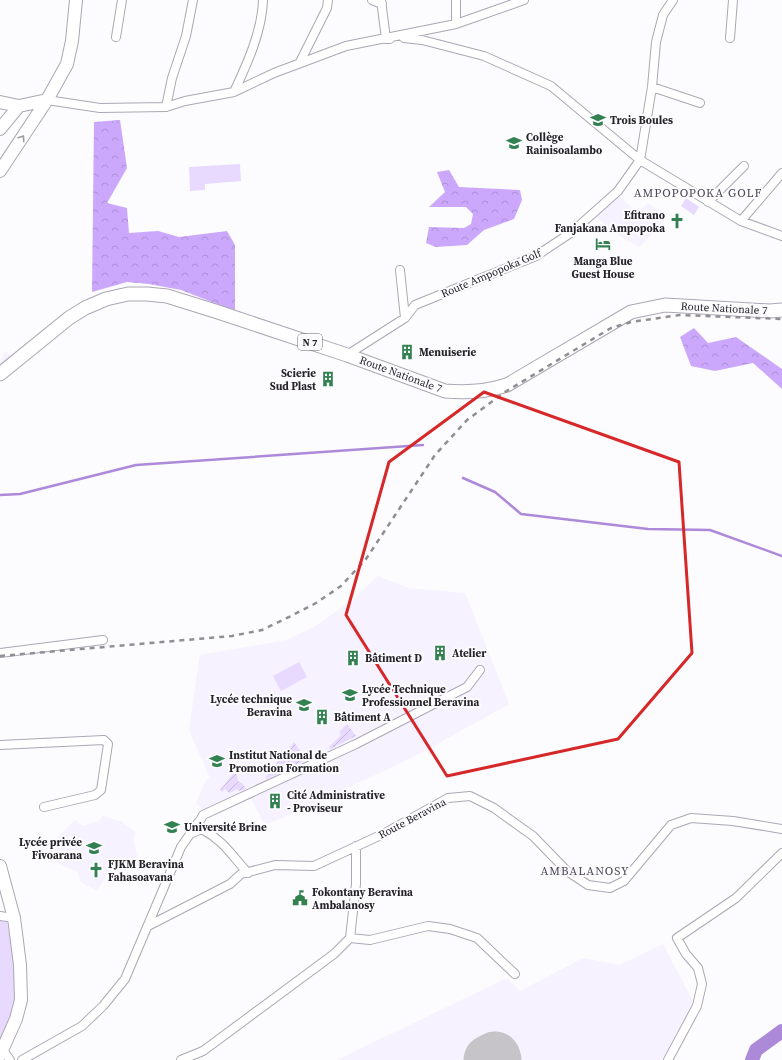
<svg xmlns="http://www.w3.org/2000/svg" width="782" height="1060" font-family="'Source Serif 4',serif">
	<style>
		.built { fill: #f7f2ff }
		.grass { fill: #e8d9ff }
		.forest { fill: url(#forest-crowns) }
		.garden { fill: url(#garden-furrows) }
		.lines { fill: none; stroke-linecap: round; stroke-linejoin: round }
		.stream { stroke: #ad89da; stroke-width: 2.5 }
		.river { stroke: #ad89da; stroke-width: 14 }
		.runway { stroke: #c6c4c8; stroke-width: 51 }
		.street-casing { stroke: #aca7b4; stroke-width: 10 }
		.secondary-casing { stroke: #aca7b4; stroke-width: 14 }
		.primary-casing { stroke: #aca7b4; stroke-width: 15 }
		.street { stroke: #fff; stroke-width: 8 }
		.secondary { stroke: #fff; stroke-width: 12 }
		.primary { stroke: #fff; stroke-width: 13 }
		.rail { stroke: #908e92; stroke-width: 2.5; stroke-dasharray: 5 5; stroke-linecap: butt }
		.oneway { stroke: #9d9c9f }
		.marked { fill: none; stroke: #d62828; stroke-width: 3; stroke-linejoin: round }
		.labels { text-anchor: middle; stroke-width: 4; stroke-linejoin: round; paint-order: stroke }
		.shield { fill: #fcfbfe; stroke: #666469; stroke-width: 1 }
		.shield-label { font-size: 10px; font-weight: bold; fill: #262429 }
		.poi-label { font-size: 11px; font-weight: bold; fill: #262429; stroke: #fcfbfe; text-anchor: start }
		.street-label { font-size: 11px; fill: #262429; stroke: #fcfbfe }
		.neighbourhood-label { font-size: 12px; letter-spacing: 1px; fill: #4f4a56; stroke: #fcfbfe }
	</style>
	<defs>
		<pattern id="forest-crowns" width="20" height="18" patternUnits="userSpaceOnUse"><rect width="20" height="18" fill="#cca8fc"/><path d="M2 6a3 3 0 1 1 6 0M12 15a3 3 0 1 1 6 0" fill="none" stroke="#af90d8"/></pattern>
		<pattern id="garden-furrows" width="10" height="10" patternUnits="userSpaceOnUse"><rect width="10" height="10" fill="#e8d9ff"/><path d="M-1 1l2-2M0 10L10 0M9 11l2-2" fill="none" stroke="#c7badb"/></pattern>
	</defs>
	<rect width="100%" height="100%" fill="#fcfbfe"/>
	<path class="built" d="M618,194L638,214L648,203L666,217L640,247L616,234L595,216Z
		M5,351L12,357L0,368V362Z
		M378,576L408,588L465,593L509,704L423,752L308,807L265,825L250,797L208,818L196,802L206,780L210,778L189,730L200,655L287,640L314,627L353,600Z
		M103,816L120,821L135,831L133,840L137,855L135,861H115L97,891L81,882L77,872L56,862L46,853L48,847L75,820L83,826L99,821Z
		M663,944L695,1005L662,1060H337L507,978L520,991L583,958L619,965Z"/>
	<path class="grass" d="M240,164L241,181L205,184V190L190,191L189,167Z
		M686,198L699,207L694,215L681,206Z
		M299,662L307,677L281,691L273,676Z
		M0,921L7,922L18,980L14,1011L0,1049Z"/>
	<path class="forest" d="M120,120L127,168L107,203L127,208L129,233L158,231L179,237L227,231L235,245V311L181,290L149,284L127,282L92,292L94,122Z
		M449,170L459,187L520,190L522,200L514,219L484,230L467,245L436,247L426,243L429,227L464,228L471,224L473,214L466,207H429L445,192L437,172Z
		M694,328L708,343L736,337L782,369V389L753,363L715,371L691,366L680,337Z"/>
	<path class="garden" d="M347,724L356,736L330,749L329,747L341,735L339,732Z
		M294,742L306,760L266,779L265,778Z
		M236,770L238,781L243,784L246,789L240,791L237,789L229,793L225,789L222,792L220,790Z"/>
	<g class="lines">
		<path class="stream" d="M463,478L495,492L521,514L648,529L710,530L782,556
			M0,495L20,494L136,465L423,445"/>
		<path class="river" d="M752,1060L756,1050L782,1031"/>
		<path class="runway" d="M489,1060L495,1057L496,1060"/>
		<g class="street-casing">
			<path id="street" d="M372,0L382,4
				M381,0L386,39H390
				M456,0V24
				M116,37L122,0
				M404,38L422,40L484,56L551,86L640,160L741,221L782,236
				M730,38L733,0
				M300,62L327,8L328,0
				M652,87L700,103
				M234,92C247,64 262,32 263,0
				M47,100L100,108L166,107L185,101L234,92L274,73L346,46L456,24L524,0
				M166,107L172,78L186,36L193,0
				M708,202L744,166
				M741,221L782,173
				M400,270L405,318
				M347,355L405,318L415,305L536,256L572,232L618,191L640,160L652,87L656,42L663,15L673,0
				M0,653L103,640
				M0,745L104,740L108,744L101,790L95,795L44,807
				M190,834C194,825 200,823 203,815L356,744L467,687L480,670
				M0,916L14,918
				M148,926L230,884L241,874L275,865L314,866L383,834L448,798L470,796L494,808L533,836L567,871L588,885L610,888L624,881L671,825L691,818L733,821L782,829
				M350,938L370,940L428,926L450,929L477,938L515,974
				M3,1050L10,1060
				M22,1060L82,1026L103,1006L125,979L181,847L190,834L202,829C224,841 232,856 248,873
				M181,1060L203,1051L334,954L350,938L356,884V846
				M668,1060L697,1006L702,984L698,968L686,954L677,938L736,898L782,853"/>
		</g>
		<g class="secondary-casing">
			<path id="secondary" d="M0,102L19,106L47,100
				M0,129L19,106
				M0,171L47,100L67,64L72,41L76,0
				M0,866L14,918L20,965L21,1000L16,1019L0,1055"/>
		</g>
		<g class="primary-casing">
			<path id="primary" d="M0,374L69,318L85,308L106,299L128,294H147L167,296L215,311L347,355L445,391C467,393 485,392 507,385L631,312L665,305L770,311L782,310"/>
		</g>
		<use href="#street" class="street"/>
		<use href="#secondary" class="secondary"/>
		<use href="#primary" class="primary"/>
		<path class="rail" d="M0,656L232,636L262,630L289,617L316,603L341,586L366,559L435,455L467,420L505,392L611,328L631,322L680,315L782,319"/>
	</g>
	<defs><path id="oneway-chevron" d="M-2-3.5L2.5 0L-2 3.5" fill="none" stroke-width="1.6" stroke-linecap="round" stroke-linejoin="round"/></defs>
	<use class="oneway" href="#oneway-chevron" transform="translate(22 138) rotate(-56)"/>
	<path class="marked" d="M484,392L679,462L692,653L618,739L447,776L346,615L389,462Z"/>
	<defs>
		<g id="school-bare" transform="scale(1.2)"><path d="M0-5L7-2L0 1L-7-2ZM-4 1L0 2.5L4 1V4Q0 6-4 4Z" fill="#338151" stroke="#fcfbfe" stroke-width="2.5" paint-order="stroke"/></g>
		<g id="church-bare" transform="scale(1.2)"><path d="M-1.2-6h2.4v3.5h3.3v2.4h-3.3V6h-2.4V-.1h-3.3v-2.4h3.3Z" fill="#338151" stroke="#fcfbfe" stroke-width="2.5" paint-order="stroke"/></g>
		<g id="hotel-bare" transform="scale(1.2)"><path d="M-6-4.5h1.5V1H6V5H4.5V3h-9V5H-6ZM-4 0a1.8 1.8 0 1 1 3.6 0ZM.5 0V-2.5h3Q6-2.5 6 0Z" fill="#338151" stroke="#fcfbfe" stroke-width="2.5" paint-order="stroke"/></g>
		<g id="building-bare" transform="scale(1.2)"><path d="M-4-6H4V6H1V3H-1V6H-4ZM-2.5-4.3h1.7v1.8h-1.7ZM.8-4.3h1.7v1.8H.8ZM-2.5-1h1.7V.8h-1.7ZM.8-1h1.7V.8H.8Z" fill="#338151" stroke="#fcfbfe" stroke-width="2.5" paint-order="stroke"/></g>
		<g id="university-bare" transform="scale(1.2)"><path d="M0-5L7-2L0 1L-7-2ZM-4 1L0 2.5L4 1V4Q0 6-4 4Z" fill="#338151" stroke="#fcfbfe" stroke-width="2.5" paint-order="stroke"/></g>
		<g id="civic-bare" transform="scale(1.2)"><path d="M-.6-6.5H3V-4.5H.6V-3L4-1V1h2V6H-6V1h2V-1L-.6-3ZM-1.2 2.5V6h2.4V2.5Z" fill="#338151" stroke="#fcfbfe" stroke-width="2.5" paint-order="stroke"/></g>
	</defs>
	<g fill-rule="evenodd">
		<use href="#school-bare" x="598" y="120"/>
		<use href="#school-bare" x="514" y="143"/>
		<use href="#church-bare" x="677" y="221"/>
		<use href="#hotel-bare" x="603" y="244"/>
		<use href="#building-bare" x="407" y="352"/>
		<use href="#building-bare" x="328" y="379"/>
		<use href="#building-bare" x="440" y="653"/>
		<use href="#building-bare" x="353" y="658"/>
		<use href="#school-bare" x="350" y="695"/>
		<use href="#school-bare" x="304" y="705"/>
		<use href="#building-bare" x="322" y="717"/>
		<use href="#university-bare" x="217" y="761"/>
		<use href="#building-bare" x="275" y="801"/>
		<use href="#university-bare" x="172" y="827"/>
		<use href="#school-bare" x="94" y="848"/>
		<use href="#church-bare" x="96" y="870"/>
		<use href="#civic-bare" x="300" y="898"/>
	</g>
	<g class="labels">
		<rect class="shield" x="298" y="334" width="24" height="16" rx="3"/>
		<g class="shield-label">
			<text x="310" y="346">N 7</text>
		</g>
		<g class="poi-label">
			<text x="610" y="124">Trois Boules</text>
			<text x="526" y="141">Collège<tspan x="526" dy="13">Rainisoalambo</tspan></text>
			<text x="665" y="219" text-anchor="end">Efitrano<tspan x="665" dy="13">Fanjakana Ampopoka</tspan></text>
			<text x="603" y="265" text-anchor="middle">Manga Blue<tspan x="603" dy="13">Guest House</tspan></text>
			<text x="419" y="356">Menuiserie</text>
			<text x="316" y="377" text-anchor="end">Scierie<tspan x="316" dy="13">Sud Plast</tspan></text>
			<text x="452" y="657">Atelier</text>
			<text x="365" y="662">Bâtiment D</text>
			<text x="362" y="693">Lycée Technique<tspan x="362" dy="13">Professionnel Beravina</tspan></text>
			<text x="292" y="703" text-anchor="end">Lycée technique<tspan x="292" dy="13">Beravina</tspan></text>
			<text x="334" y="721">Bâtiment A</text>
			<text x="229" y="759">Institut National de<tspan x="229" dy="13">Promotion Formation</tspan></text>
			<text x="287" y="799">Cité Administrative<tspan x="287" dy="13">- Proviseur</tspan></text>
			<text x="184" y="831">Université Brine</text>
			<text x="82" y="846" text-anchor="end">Lycée privée<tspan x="82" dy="13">Fivoarana</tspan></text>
			<text x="108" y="868">FJKM Beravina<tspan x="108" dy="13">Fahasoavana</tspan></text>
			<text x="312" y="896">Fokontany Beravina<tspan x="312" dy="13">Ambalanosy</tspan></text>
		</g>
		<g class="street-label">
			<text transform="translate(491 273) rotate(-23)" y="4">Route Ampopoka Golf</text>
			<text transform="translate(724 308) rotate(3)" y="4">Route Nationale 7</text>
			<text transform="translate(401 374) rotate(20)" y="4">Route Nationale 7</text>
			<text transform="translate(412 818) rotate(-28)" y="4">Route Beravina</text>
		</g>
		<g class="neighbourhood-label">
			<text x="698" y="197">AMPOPOPOKA GOLF</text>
			<text x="585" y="875">AMBALANOSY</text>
		</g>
	</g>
</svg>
